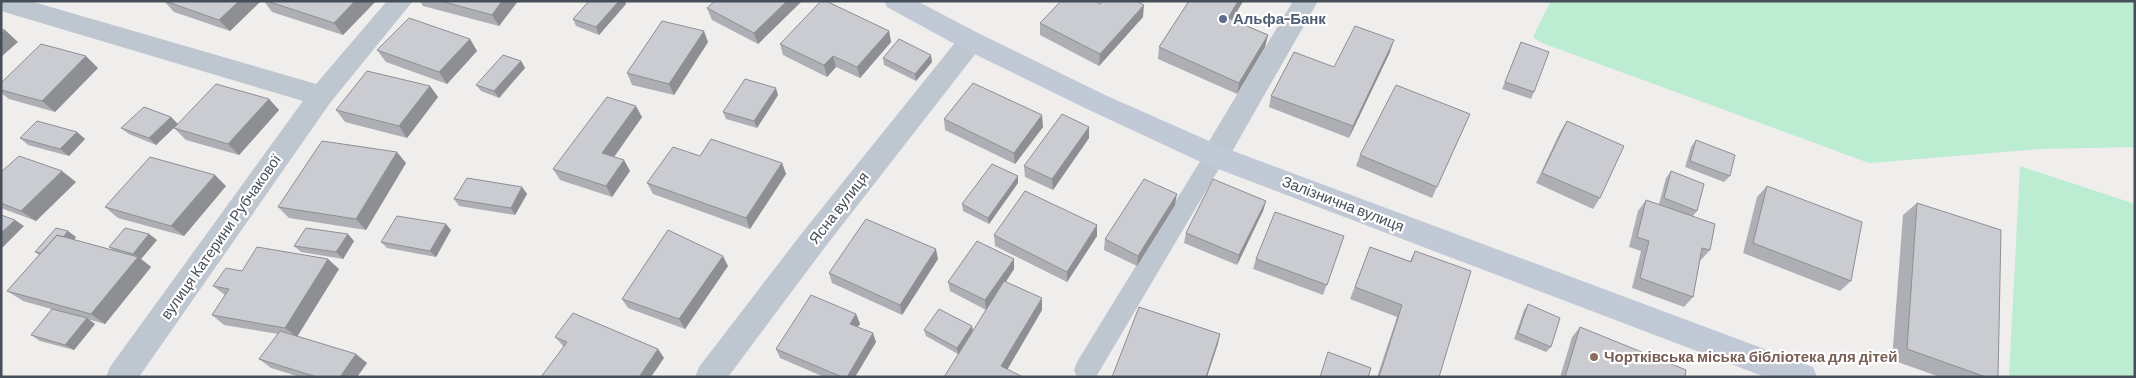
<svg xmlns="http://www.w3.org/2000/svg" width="2136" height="378" font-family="Barlow,sans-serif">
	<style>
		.green { fill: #bcecd2 }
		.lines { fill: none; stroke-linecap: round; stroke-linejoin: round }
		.lane { fill: #bec6cf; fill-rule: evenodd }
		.street { fill: #bec6cf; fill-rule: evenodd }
		.secondary { fill: #c0c9d5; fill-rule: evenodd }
		.wall { fill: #aeafb5 }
		.shaded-wall { fill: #8d8f93 }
		.building { fill: #caccd2; stroke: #8d8f93 }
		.service-dot { fill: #5c6f8a; stroke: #fff; stroke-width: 2 }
		.education-dot { fill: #8d6e63; stroke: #fff; stroke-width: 2 }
		.labels { text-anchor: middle; stroke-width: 4.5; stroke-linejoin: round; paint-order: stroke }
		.service-label { font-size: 15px; font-weight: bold; fill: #4e5e75; stroke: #fff; text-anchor: start }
		.street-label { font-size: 15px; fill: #464f59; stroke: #fff }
		.education-label { font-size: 15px; font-weight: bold; fill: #785e54; stroke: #fff; text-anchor: start }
	</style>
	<rect width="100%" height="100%" fill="#f0eded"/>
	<path class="green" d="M1551,1H2135V147L2041,149L1869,163L1542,43L1533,37Z
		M2020,166L2135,204V377H2009Z"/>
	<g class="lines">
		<path class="lane" d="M1215,147L1223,150L1226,156L1223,162L1096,377H1077L1074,370L1077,362L1207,150Z"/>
		<path class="street" d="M1,1H30L316,84L387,1H413L330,103L139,377H106L110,367L303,101L1,11Z
			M1293,1H1318L1225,164L1215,167L1205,164L1202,156L1205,148Z
			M971,31L980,34L984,41L980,48L822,251L728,377H695L699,367L802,233L962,34Z"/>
		<path class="secondary" d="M884,1H917L980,34L1105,95L1225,148L1813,367L1817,377H1765L1205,164L1087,109L962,48L887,7Z"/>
	</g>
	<path class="wall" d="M164,1H261L230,31L174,12Z
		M264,1H376L343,35L272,12Z
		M420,1H518L499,26L423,6Z
		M589,1H625L626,4L599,35L576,26L573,19Z
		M802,1L758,44L712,20L707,8Z
		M1189,1H1243L1242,3L1232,20L1268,35L1265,47L1237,94L1158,59L1159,47Z
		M1100,4L1143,17L1099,66L1040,35V23Z
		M889,31L891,42L860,78L836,67L827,77L783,55L780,44Z
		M470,39L477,51L447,84L386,62L377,50Z
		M708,42L674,95L632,85L627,73Z
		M1521,42L1534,92L1531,99L1502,89Z
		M1390,52L1349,138L1269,107L1271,96L1334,67Z
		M883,58L932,62L916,81L884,65Z
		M521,61L525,68L499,98L481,91L476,85Z
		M98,68L55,112L9,99L1,93V83Z
		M430,86L438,97L407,138L345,122L336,110Z
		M778,95L757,128L726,119L723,112Z
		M269,99L279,110L239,155L186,140L174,128Z
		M1470,114L1432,198L1356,166L1360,155Z
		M171,117L178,124L156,145L129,134L121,128Z
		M642,117L614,157L624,160L630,171L612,197L560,180L553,169Z
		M944,119L1043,127L1015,164L945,130Z
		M1567,121L1600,198L1593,209L1536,183L1560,132Z
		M1089,127V138L1053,190L1025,177L1024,166Z
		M77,132L85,139L69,156L28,145L20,138Z
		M1696,140L1730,176L1724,182L1685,167L1691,147Z
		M700,156L782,163L786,174L750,229L653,194L647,183Z
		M406,163L366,230L289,218L278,207Z
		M1671,171L1697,211L1693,216L1710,250L1701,260H1700L1693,297L1684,307L1632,288L1641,251L1629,247L1638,211L1646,200L1670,208L1659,204L1666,178Z
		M1,172L76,182L36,221L1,208Z
		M1018,176V183L989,224L963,211L962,204Z
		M226,186L184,236L118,218L105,207Z
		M1767,186L1851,281L1840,291L1743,253L1757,197Z
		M522,187L527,194L515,215L459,206L454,199Z
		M1266,201L1263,211L1237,265L1184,243L1186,233Z
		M1917,203L1998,377H1940L1892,360L1903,215Z
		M1175,205L1137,266L1104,250L1105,239Z
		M1097,225V236L1067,282L995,246L994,235Z
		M451,230L436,257L387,248L381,242Z
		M149,234L157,240L141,259L151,267L105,324L87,319L95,324L74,350L40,341L31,335L83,318L23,301L7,291L39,255L35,252L76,237L74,240L113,250L109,247Z
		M1344,236L1323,295L1253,269L1256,259Z
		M354,241L343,259L301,252L294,246Z
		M1370,247L1410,261L1415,251L1439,377H1377L1397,317L1350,299Z
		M938,259L902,315L832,283L829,273Z
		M728,266L685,329L628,308L622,299Z
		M339,269L297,336L367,363L357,377H300L271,368L259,359L278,334L224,325L212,315L225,295L213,286L242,271Z
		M1014,269L1006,282L1042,310L1007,369L958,354L926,336L924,330L972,326L973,331L986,310L950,291L948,282Z
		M1528,304L1551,347L1546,352L1514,339L1524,310Z
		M856,314L860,324L857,327L876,342L855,377H824L780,358L776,349Z
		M1580,327L1685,377H1560L1572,337Z
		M555,337L658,349L664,358L564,347Z"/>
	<path class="shaded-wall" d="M239,1H261L230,31L219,20Z
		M355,1H376L343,35L334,23Z
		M502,1H518L499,26L492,15Z
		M619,1H625L626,4L599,35L596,27Z
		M787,1H802L758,44L754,33Z
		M1238,1H1243L1242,3L1226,30L1228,18Z
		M1144,5L1143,17L1099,66L1100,54Z
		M5,30L18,42L1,57V34Z
		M704,31L708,42L674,95L669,84Z
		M889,31L891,42L860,78L857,67Z
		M1268,35L1265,47L1237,94L1239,83Z
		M470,39L477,51L447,84L439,72Z
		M1394,40L1390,52L1349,138L1353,126Z
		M931,55L932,62L916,81L915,74Z
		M86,56L98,68L55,112L42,101Z
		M833,56L836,67L827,77L824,65Z
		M521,61L525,68L499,98L494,91Z
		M430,86L438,97L407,138L399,126Z
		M776,88L778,95L757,128L754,121Z
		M269,99L279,110L239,155L228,144Z
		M636,106L642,117L609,164L602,153Z
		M1042,115L1043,127L1015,164L1014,153Z
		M171,117L178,124L156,145L149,138Z
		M1089,127V138L1053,190L1052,179Z
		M77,132L85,139L69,156L60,149Z
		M397,152L406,163L366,230L356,219Z
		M624,160L630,171L612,197L606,186Z
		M782,163L786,174L750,229L746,218Z
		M62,171L76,182L36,221L21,211Z
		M215,175L226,186L184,236L171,226Z
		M1018,176V183L989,224L988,218Z
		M522,187L527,194L515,215L511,208Z
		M1177,194L1175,205L1137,266L1138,256Z
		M1266,201L1263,211L1237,265L1239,255Z
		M15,220L24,226L1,249V233Z
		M446,224L451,230L436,257L430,251Z
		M1097,225V236L1067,282V272Z
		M68,231L76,237L56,262L47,255Z
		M149,234L157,240L141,259L151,267L105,324L91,314L138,257L133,254Z
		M348,234L354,241L343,259L336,252Z
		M936,249L938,259L902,315L900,305Z
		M723,256L728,266L685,329L679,319Z
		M328,259L339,269L297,337L285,328Z
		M1014,259V269L986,310L985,300Z
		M1042,298V310L1003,377L1001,366Z
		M856,314L860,324L853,333L850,324Z
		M87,318L95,324L74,350L65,345Z
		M972,326L973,332L958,354L957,348Z
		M873,333L876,342L855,377H847Z
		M1220,334L1218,344L1207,377H1206Z
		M658,349L664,358L651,377H639Z
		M356,354L367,363L357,377H340Z"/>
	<path class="building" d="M165,1H239L219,20Z
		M267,1H355L334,23Z
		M441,1H502L492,15Z
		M589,1H619L596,27L573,19Z
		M715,1H787L754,33L707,8Z
		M821,1H826L889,31L857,67L833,56L824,65L780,44Z
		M1061,1H1095L1100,4L1103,1H1136L1144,5L1100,54L1040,23Z
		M1189,1H1238L1228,18L1268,35L1239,83L1159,47Z
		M409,18L470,39L439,72L377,50Z
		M662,21L704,31L669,84L627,73Z
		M1355,26L1394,40L1353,126L1271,96L1294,52L1334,67Z
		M1,29L5,30L1,34Z
		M899,39L931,55L915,74L883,58Z
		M1521,42L1549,52L1534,92L1505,82Z
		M41,44L86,56L42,101L1,90V83Z
		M503,55L521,61L494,91L476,85Z
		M367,71L430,86L399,126L336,110Z
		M745,79L776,88L754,121L723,112Z
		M973,83L1042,115L1014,153L944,119Z
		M216,84L269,99L228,144L174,128Z
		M1396,85L1470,114L1437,187L1360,155Z
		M607,97L636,106L602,153L624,160L606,186L553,169Z
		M144,107L171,117L149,138L121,128Z
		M1062,114L1089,127L1052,179L1024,166Z
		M37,121L77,132L60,149L20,138Z
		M1567,121L1624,146L1600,198L1542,173Z
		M711,139L782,163L746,218L647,183L673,147L700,156Z
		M1696,140L1735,155L1730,176L1690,161Z
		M322,141L397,152L356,219L278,207Z
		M19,156L62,171L21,211L1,203V172Z
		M150,157L215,175L171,226L105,207Z
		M992,164L1018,176L988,218L962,204Z
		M1671,171L1704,184L1697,211L1664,198Z
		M467,178L522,187L511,208L454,199Z
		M1144,179L1177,194L1138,256L1105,239Z
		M1213,179L1266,201L1239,255L1186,233Z
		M1767,186L1862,222L1851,281L1753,243Z
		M1025,191L1097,225L1067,272L994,235Z
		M1646,200L1715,224L1710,250L1702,248L1693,297L1640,278L1649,241L1637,237Z
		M1917,203L2001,230L1998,377H1986L1907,349Z
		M1275,212L1344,236L1327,285L1256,259Z
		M1,215L15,220L1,233Z
		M397,216L446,224L430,251L381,242Z
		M866,219L936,249L900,305L829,273Z
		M56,228L68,231L63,237L57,235L41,253L35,252Z
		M125,228L149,234L133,254L109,247Z
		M306,228L348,234L336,252L294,246Z
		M668,230L723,256L679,319L622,299Z
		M57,235L138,257L91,314L7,291Z
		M977,241L1014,259L985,300L948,282Z
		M257,247L328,259L285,328L212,315L229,289L213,286L226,268L242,271Z
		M1370,247L1411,262L1415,251L1471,271L1439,377H1379L1402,305L1355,287Z
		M1004,281L1042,298L1001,366L1023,377H944Z
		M811,295L856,314L850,324L873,333L847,377H842L776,349Z
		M1528,304L1560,318L1551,347L1518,333Z
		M1139,307L1220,334L1206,377H1112Z
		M52,309L87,318L65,345L31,335Z
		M939,309L972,326L957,348L924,330Z
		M573,313L658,349L639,377H541L567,342L555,337Z
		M1580,327L1686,370L1685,377H1565Z
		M280,331L356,354L340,377H317L259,359Z
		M1328,352L1371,368L1368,377H1320Z"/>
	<circle class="service-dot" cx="1223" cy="19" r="5"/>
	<circle class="education-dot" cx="1594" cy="357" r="5"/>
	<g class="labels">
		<g class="service-label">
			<text x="1233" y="24">Альфа-Банк</text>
		</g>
		<g class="street-label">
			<text transform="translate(1343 204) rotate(21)" y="5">Залізнична вулиця</text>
			<text transform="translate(839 208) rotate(-52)" y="5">Ясна вулиця</text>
			<text transform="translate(221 237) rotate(-55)" y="5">вулиця Катерини Рубчакової</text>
		</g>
		<g class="education-label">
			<text x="1604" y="362">Чортківська міська бібліотека для дітей</text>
		</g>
	</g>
	<rect width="2136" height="378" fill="none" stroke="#464f59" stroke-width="5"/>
</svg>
